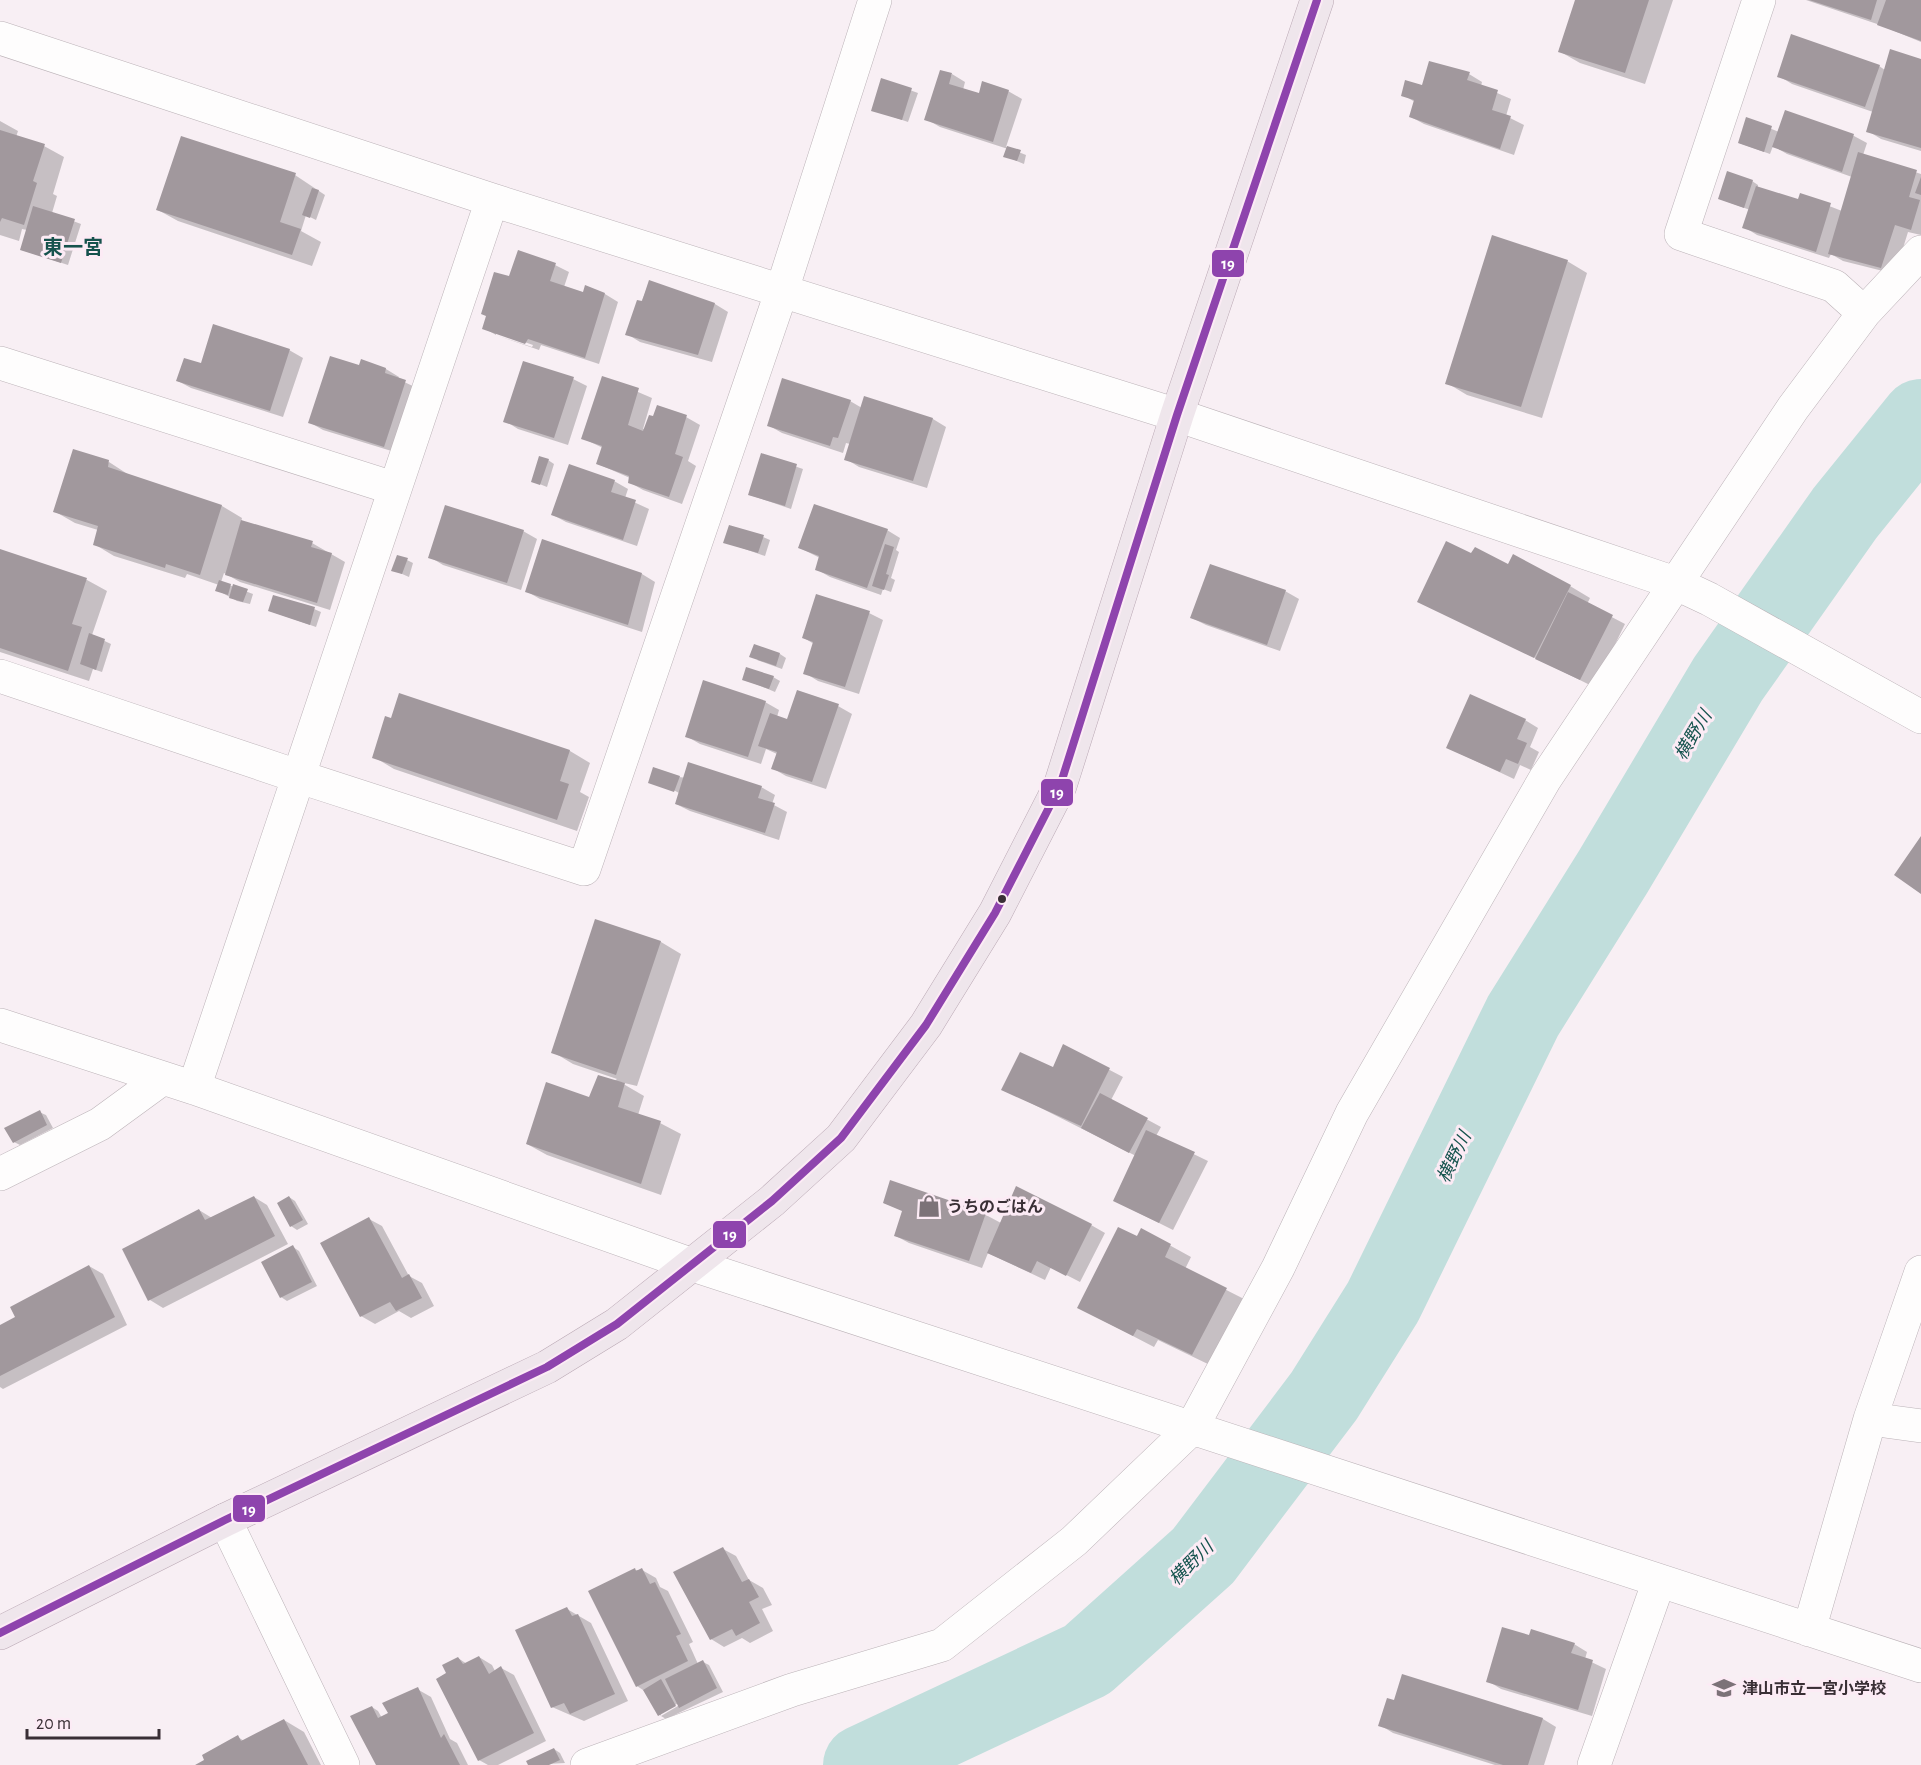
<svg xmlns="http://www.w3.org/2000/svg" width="1921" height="1765" font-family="'Alegreya Sans','Noto Sans JP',sans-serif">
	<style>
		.shadow { fill: #0003 }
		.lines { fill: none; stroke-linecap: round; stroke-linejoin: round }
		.river { stroke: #c1dedc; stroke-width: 80 }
		.building { fill: #a1989d }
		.minor-casing { stroke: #bcb3b8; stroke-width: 34 }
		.primary-casing { stroke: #baa8b4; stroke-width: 34 }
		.minor { stroke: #fefdfd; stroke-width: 33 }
		.primary { stroke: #efe6ec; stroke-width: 33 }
		.bus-1-casing { stroke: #fcebf5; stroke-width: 12 }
		.bus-1 { stroke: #8e44ad; stroke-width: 8 }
		.bus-dot { fill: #392f35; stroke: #fcebf5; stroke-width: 2 }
		.labels { text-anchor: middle; stroke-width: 6; stroke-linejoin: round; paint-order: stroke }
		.poi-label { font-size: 16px; font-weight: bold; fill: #392f35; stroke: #fcebf5; text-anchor: start }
		.water-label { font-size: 18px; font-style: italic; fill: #15534e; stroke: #fcebf5 }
		.quarter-label { font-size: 20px; font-weight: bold; fill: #16524d; stroke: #fcebf5 }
		.line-badge { stroke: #fcebf5; stroke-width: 2 }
		.badge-label { font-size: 16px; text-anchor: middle; font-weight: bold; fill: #fff }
	</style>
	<rect width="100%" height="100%" fill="#f8eff4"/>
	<path class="shadow" d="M1576,0H1673L1645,84L1580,63L1559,51Z
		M1806,0H1921V42L1880,25Z
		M1921,60V151L1881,139L1868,131L1873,112L1792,84L1779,76L1879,66L1885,70Z
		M952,74L965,82L963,90L980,95L1008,91L1022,99L1006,147L1026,155L1024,164L1005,156L1008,149L940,127L926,119Z
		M1469,74L1482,82L1481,86L1511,99L1506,116L1524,125L1514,155L1424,124L1411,117L1415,102L1403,95Z
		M882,80L918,93L908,122L873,110Z
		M1786,112L1854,136L1867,143L1863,155L1921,174V235L1908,232L1895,274L1843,261L1831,254L1829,258L1757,235L1744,227L1750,210L1720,199L1752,181L1758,185V188L1799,201L1801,195L1842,211L1852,177L1787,154L1773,146L1770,154L1739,143L1747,119L1779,132Z
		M0,121L18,131L16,137L44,146L64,157L53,194L57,196L52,213L81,224L68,265L22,250L27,230L22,229L19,241L0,235Z
		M295,175L325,195L316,220L306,215L301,231L321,242L312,266L178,221L158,210Z
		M1567,261L1587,273L1542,418L1467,395L1447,383Z
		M555,265L569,272L564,287L584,293L605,294L618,302L599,364L541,345L539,350L496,335L532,347L533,345L496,332V335L484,328L509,278Z
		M650,282L715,304L728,312L712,362L640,342L627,334Z
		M289,350L303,358L283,417L191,388L178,381L201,365Z
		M362,361L386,369L399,377L398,379L419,389L398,453L323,430L309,422L360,367Z
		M603,377L652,398L643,429L686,417L700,425L688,461L696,466L682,504L643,490L629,482L630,478L598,464L603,448L582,438Z
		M573,379L587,386L568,445L518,429L505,421Z
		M865,398L933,419L946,427L927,488L859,467L846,459L850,444L846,443L843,453L782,433L768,425L850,401L862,408Z
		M762,455L803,469L791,509L750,495Z
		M548,460L554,464L547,487L532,481Z
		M109,462L129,475L222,506L242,518L241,522L312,543L345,562L330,610L240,582L224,573L221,582L253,594L250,604L237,601L217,590L219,585L187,574L185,578L114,556L94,544L98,530L75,523L54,511Z
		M614,481L628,489L625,498L649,509L637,546L566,522L553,515Z
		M887,530L900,538L896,550L899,552L891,578L895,580L891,592L883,589L881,595L830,577L816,569L820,558L800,548Z
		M523,531L537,539L521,590L443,565L430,557Z
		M763,537L770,540L765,556L725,542Z
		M0,551L87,580L107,591L92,635L111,644L102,672L93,669L89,681L0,652Z
		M1472,555L1570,586L1590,598L1587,604L1625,624L1594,687L1419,601Z
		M407,560L413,563L409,577L393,570Z
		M642,574L655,582L642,632L540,599L526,591Z
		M1285,591L1299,599L1280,651L1206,625L1192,618Z
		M314,609L321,612L316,627L270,611Z
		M869,613L883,620L859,694L818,681L805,673L814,644L804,638Z
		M780,654L786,658L782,669L757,660Z
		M773,677L780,681L775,692L744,679Z
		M765,702L779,710L777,717L788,720L838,706L852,714L826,789L786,776L772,768L777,754L766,749L761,764L700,744L686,736Z
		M1525,720L1538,728L1530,747L1539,752L1531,770L1520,765L1514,779L1448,748Z
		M570,751L590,763L580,792L589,797L577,831L394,769L374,757Z
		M679,777L761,787L775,795L772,804L787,812L779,840L690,811L676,804L679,793L668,787Z
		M596,921L661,942L681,954L637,1086L620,1082L644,1096L638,1115L660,1123L681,1134L661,1195L547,1155L527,1144L617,1079L573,1064L553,1052Z
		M1064,1046L1123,1077L1111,1100L1161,1127L1156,1136L1208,1161L1173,1230L1129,1208L1136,1156L1003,1089L1054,1069Z
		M39,1112L46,1115L53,1128L20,1145L14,1142Z
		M891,1182L986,1215L1001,1223L1091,1225L1105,1233L1080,1282L1051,1267L1045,1280L988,1253L982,1268L909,1243L896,1236L904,1211L884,1203Z
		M254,1197L267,1205L288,1244L163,1308L150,1300L199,1210L212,1218Z
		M289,1197L295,1201L308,1224L297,1230L291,1226Z
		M369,1219L382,1226L409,1276L422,1283L434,1306L411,1318L399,1311L375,1324L361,1316Z
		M1142,1230L1191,1257L1185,1269L1246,1300L1212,1366L1158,1340L1154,1347L1079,1308Z
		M293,1247L299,1251L317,1286L287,1301L281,1297Z
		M89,1266L103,1274L127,1325L3,1389L0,1387V1327L17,1318Z
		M723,1549L736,1556L749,1580L763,1588L772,1605L762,1609L773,1631L750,1643L742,1638L724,1647L711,1639Z
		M635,1570H642L656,1578L660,1587L668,1591L693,1642L689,1644L698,1664L703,1662L709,1665L723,1692L666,1719L661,1716L683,1703L682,1701L661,1713V1716L646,1692L637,1686Z
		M567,1609L591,1623L628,1701L584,1721L552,1707Z
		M1530,1637L1574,1644L1587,1652L1585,1659L1606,1669L1592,1716L1501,1689L1488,1681Z
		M479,1657L492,1665L495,1671L501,1668L514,1675L546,1741L498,1765H488L479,1760L448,1674L458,1658L467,1664Z
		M1403,1676L1543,1719L1556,1727L1544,1765H1495L1393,1733L1380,1725L1395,1702Z
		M417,1689L431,1697L450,1739L457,1743L468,1765H377L372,1707L378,1711L382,1718L390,1714Z
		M284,1720L304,1732L321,1765H198L238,1737L244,1741Z
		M554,1749L560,1753L565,1763L529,1765Z"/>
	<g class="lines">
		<path class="river" d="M863,1765L1087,1660L1203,1556L1324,1396L1383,1302L1523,1016L1613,872L1728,679L1845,513L1921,419"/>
	</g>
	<path class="building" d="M1575,0H1649L1625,73L1558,52Z
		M1809,0H1877L1871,20Z
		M1886,0H1921V41L1877,25Z
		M1791,34L1880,65L1865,107L1777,77Z
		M1890,49L1921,59V148L1866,132Z
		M1429,61L1470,72L1467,80L1498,90L1492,110L1511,116L1500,149L1409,117L1414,100L1401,96L1405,80L1422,85Z
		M940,70L952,73L949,84L979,93L982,81L1009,90L993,142L924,120Z
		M881,78L912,88L902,120L871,111Z
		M1785,110L1854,134L1842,172L1772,147Z
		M1746,117L1772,126L1764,152L1738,143Z
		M0,130L45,144L33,181L37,183L24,225L2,218L0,222Z
		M181,136L296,173L280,222L301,229L292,255L156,210Z
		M1007,146L1021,150L1017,161L1003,157Z
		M1858,152L1917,170L1909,197L1920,200L1911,230L1895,225L1881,268L1828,254Z
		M1727,171L1753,180L1744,208L1718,199Z
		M1921,177V195L1915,193Z
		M1756,186L1798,199L1800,193L1831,203L1816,252L1742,228Z
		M312,188L319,190L310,218L302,215Z
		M33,206L75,219L61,263L20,250Z
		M1492,235L1568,260L1521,407L1445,384Z
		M518,250L556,263L550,281L583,292L585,285L605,293L585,358L528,339L525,344L482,329L486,316L481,314L494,272L509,276Z
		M649,280L715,303L698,355L625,335L637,300L642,301Z
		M213,324L290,349L270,411L176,381L184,358L201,363Z
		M330,356L359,365L361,359L386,368L385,373L406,380L384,447L308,423Z
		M523,361L574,377L554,438L503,422Z
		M602,376L639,388L628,425L643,431L649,415L653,416L657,405L687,415L675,454L683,457L669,497L628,483L629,476L596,464L602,446L581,439Z
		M782,378L851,400L838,438L833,437L830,446L767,426Z
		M864,396L933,418L913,481L844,460Z
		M73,449L109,460L108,467L222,505L200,575L166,564L165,568L93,545L98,526L53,512Z
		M761,453L797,464L785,506L748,495Z
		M539,456L549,459L540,485L531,482Z
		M569,464L615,480L611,492L636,500L623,540L551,515Z
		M814,504L888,529L867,588L815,570L819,556L798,548Z
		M445,505L524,530L507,583L428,558Z
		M241,520L313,541L311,547L332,553L317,603L225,575Z
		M729,525L764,535L758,553L723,543Z
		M542,539L642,573L628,625L525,592Z
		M1446,541L1471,553L1475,547L1508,564L1513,554L1571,585L1534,658L1417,602Z
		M885,544L894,547L886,574L889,575L884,590L872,586Z
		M0,549L87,578L72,624L82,627L68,671L0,648Z
		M397,555L408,558L402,574L391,571Z
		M1210,564L1286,590L1267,645L1190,618Z
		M219,580L231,584L228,595L215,591Z
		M233,584L248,589L243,602L229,598Z
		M1568,592L1613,615L1580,680L1535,659Z
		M816,594L870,611L845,687L803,674L813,642L802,638Z
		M273,595L315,607L310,625L268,611Z
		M89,633L105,639L96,670L80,664Z
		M754,644L780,653L776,666L749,657Z
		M746,667L774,676L769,689L742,680Z
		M703,680L766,701L748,757L685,737Z
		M797,690L839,704L812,782L771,769L777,752L758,746L770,713L787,719Z
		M399,693L570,750L560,781L569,784L557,820L372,758L385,716L391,718Z
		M1470,694L1526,719L1517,739L1527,743L1518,764L1506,759L1500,772L1446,748Z
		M688,762L762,786L758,798L775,803L765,833L675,804Z
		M653,767L680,776L674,792L648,783Z
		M1921,836V894L1894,875Z
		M595,919L661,941L616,1075L551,1053Z
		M1063,1044L1110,1068L1081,1126L1001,1090L1020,1052L1053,1067Z
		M598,1075L625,1083L618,1107L661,1121L641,1184L526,1144L546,1082L589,1097Z
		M1100,1093L1148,1118L1129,1153L1081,1128Z
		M40,1110L47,1125L13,1143L4,1128Z
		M1146,1130L1195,1152L1159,1223L1113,1201Z
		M890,1180L986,1213L969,1261L894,1236L902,1211L883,1203Z
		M1016,1186L1092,1224L1066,1276L1037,1261L1031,1273L987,1253Z
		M254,1196L275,1236L148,1301L122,1249L199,1209L205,1220Z
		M289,1196L303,1220L290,1227L277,1203Z
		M369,1217L402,1278L409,1274L422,1298L396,1311L390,1302L360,1317L320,1243Z
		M1118,1227L1137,1236L1141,1228L1171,1244L1165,1257L1227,1288L1192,1355L1137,1329L1133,1336L1077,1308Z
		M293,1245L312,1282L280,1298L261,1262Z
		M89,1265L115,1317L0,1376V1325L15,1317L10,1307Z
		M723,1547L742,1582L749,1579L759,1597L749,1602L760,1623L736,1636L732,1629L710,1640L673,1572Z
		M635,1568L636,1571L642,1568L650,1584L655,1582L681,1634L676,1636L688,1661L636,1687L588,1591Z
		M567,1607L572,1616L578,1614L615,1694L570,1714L564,1703L551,1708L515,1630Z
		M1502,1627L1529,1635L1531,1629L1575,1643L1571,1653L1593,1660L1578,1710L1486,1682Z
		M479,1656L489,1674L501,1666L534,1733L478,1761L436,1679L446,1673L442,1665L458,1657L463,1664Z
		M703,1660L717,1688L679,1708L665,1679Z
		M1402,1674L1543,1718L1528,1765H1503L1378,1726L1387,1698L1394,1700Z
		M661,1679L676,1706L658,1716L643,1690Z
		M418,1687L441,1738L444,1734L460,1765H376L350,1716L372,1706L378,1718L388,1713L382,1703Z
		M284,1719L308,1765H195L204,1760L202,1755L238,1735L241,1741Z
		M554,1748L560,1760L549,1765H528L526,1761Z"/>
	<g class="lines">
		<g class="minor-casing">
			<path id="minor" d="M1759,0L1681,234L1834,286L1864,313
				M0,38L492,200L1177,415L1675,583L1709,599L1921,717
				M0,363L393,488
				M0,676L300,777L584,869L782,290L875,0
				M0,1025L194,1088L690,1264L1921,1666
				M194,1088C294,793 390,496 492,200
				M0,1174L100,1124L163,1078
				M1870,1419L1921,1272
				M225,1520L343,1765
				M1809,1630L1870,1419L1921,1426
				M587,1765L792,1690L942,1645L1074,1541L1191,1429L1278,1268L1352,1113L1545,779L1793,408L1864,313L1921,252
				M1594,1765L1659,1581"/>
		</g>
		<g class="primary-casing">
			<path id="primary" d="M0,1633L225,1520L547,1367L617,1324L772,1201L841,1138L926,1025L995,913L1060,786L1177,415L1317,0"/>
		</g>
		<use href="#minor" class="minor"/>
		<use href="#primary" class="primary"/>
		<g class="bus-1-casing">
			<path id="bus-1" d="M0,1633L225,1520L547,1367L617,1324L772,1201L841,1138L926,1025L995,913L1060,786L1177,415L1317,0"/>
		</g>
		<use href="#bus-1" class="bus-1"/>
	</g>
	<defs>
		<g id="shop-bare" transform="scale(1.8)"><path d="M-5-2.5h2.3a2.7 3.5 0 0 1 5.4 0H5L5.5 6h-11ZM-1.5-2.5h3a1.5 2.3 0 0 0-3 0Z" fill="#7c7278" stroke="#fcebf5" stroke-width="2.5" paint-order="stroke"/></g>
		<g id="school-bare" transform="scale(1.8)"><path d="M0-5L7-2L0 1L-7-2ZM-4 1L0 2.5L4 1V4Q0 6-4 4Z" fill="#7c7278" stroke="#fcebf5" stroke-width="2.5" paint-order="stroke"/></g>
	</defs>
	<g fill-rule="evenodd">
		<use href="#shop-bare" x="929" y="1206"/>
		<use href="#school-bare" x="1724" y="1688"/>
	</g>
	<circle class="bus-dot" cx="1002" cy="899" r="5"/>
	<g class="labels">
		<g class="poi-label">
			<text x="947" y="1212">うちのごはん</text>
			<text x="1742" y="1694">津山市立一宮小学校</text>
		</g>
		<g class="water-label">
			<text transform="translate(1693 735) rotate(-59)" y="6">横野川</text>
			<text transform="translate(1454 1157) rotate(-64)" y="6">横野川</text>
			<text transform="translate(1191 1563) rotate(-45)" y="6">横野川</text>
		</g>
		<g class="quarter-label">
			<text x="73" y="254">東一宮</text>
		</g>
	</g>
	<g class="line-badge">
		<rect x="1211" y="249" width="34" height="29" rx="6" fill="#8e44ad"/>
		<rect x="1040" y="778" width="34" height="29" rx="6" fill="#8e44ad"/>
		<rect x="712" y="1220" width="35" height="29" rx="6" fill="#8e44ad"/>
		<rect x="232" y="1494" width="34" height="29" rx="6" fill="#8e44ad"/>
	</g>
	<g class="badge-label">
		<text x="1228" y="269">19</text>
		<text x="1057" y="798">19</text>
		<text x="730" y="1240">19</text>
		<text x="249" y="1515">19</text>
	</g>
	<path d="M27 1729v9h132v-9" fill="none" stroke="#392f35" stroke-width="3"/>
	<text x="36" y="1729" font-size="18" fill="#392f35" stroke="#fcebf5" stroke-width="4.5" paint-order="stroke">20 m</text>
</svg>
